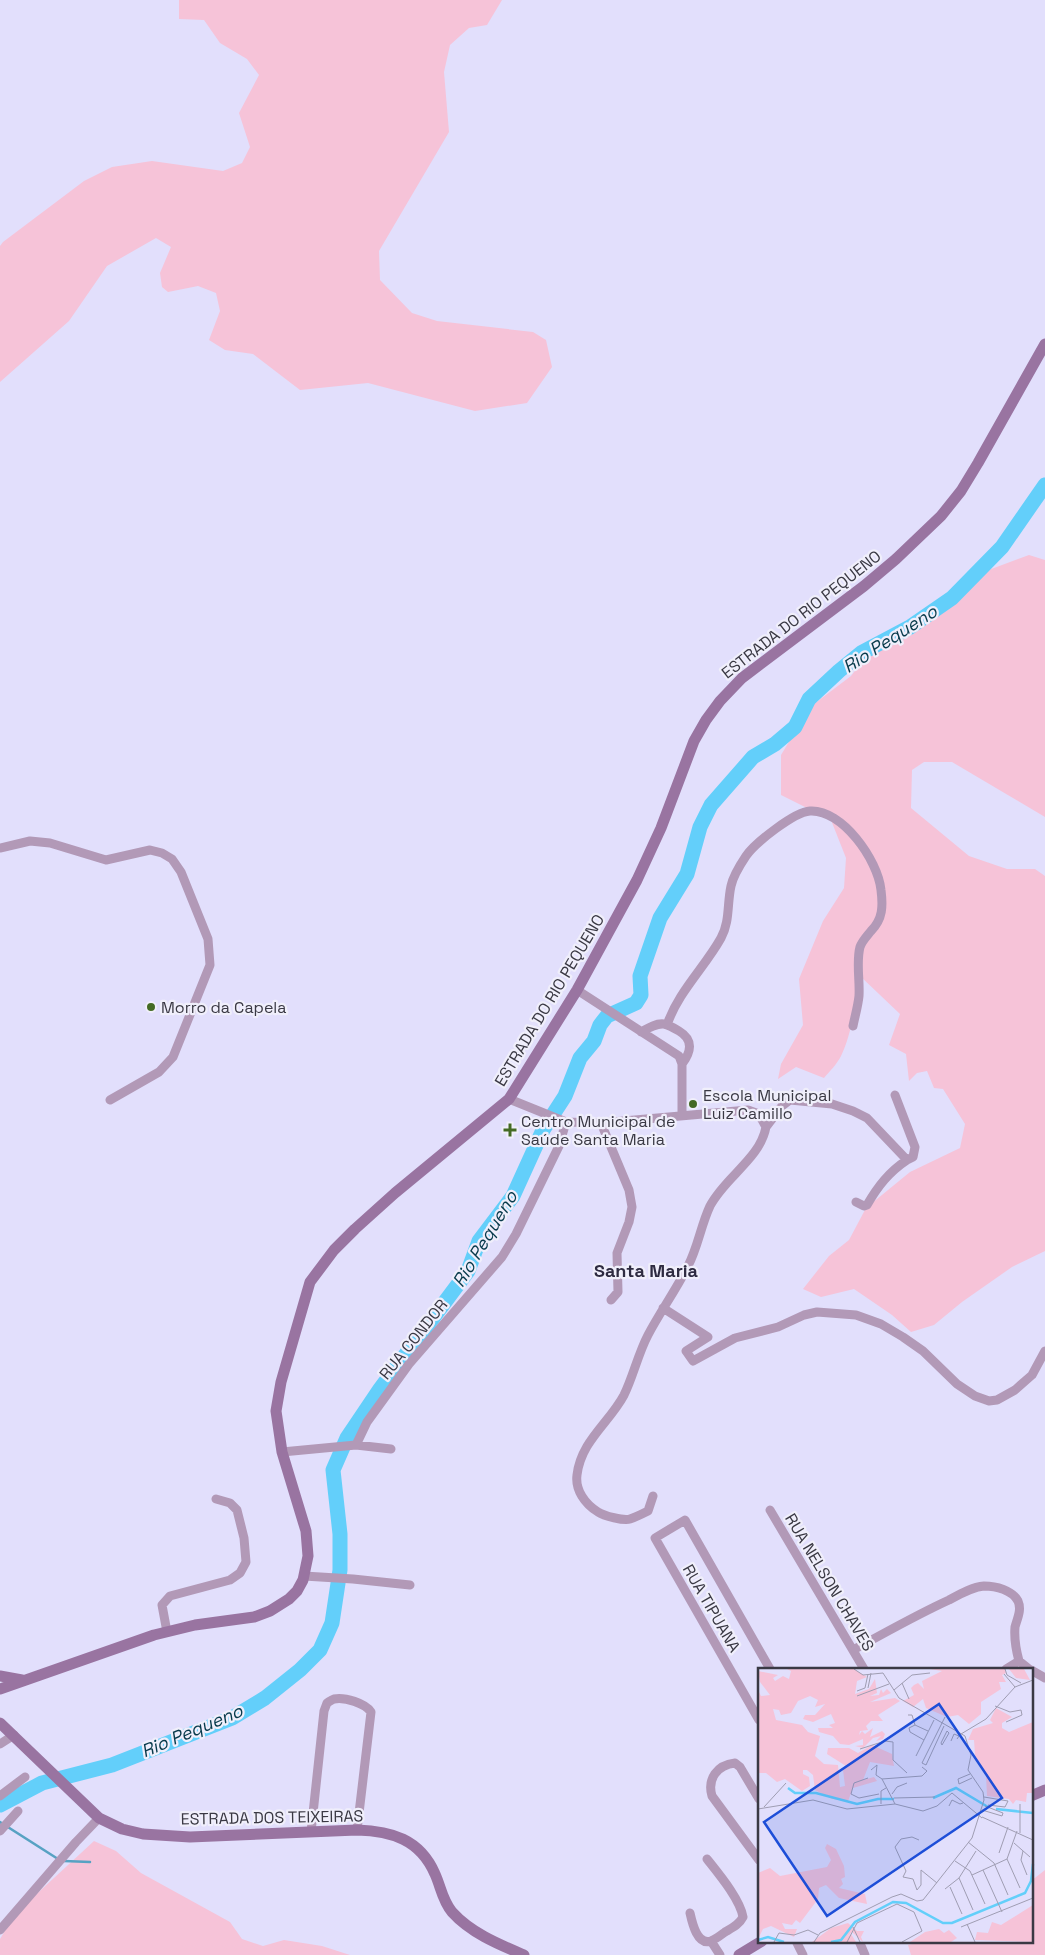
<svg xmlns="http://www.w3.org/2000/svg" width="1045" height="1955" font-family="'Space Grotesk',sans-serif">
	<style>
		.green { fill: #f6c3d8 }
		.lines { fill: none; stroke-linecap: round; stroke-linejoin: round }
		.stream { stroke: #57a2c3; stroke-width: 2.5 }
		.river { stroke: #63cffa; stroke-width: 15 }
		.street { stroke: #b299b7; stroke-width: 9 }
		.secondary { stroke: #9974a1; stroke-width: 11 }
		.poi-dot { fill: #446a24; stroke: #f0effb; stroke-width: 2 }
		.labels { text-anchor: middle; stroke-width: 4.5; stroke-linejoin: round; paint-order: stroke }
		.street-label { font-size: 16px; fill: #3a3944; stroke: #f0effb }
		.poi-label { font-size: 16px; fill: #3a3944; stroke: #f0effb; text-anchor: start }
		.water-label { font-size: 18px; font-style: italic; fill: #073a4b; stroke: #f0effb }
		.neighbourhood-label { font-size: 18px; font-weight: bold; fill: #2e2b41; stroke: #f0effb }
		.inset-river { fill: none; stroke: #63cffa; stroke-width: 2.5 }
		.inset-road { fill: none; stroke: #9f9db2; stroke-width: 1 }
		.view { fill: #1d4ed8; fill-opacity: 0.15; stroke: #1d4ed8; stroke-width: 2.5 }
		.inset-edge { fill: none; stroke: #3a3944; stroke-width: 2.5 }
	</style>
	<rect width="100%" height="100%" fill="#e2dffc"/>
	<path class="green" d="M179,0H502L487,25L469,28L450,45L444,72L449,132L379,251L380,280L412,313L437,321L533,332L546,340L552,367L527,403L475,411L368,383L300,390L253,354L225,350L209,340L220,311L216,293L198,286L168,292L162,287L160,273L171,247L156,238L107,266L69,321L0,382V246L3,242L84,181L112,167L152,161L223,171L242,163L250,147L239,113L259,75L247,59L220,43L204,20L179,19Z
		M1029,555L1045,560V817L952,762H924L912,770L911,808L969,856L1007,869H1035L1045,876V1251L1012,1267L962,1302L934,1325L911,1332L892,1315L854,1289L821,1297L803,1289L829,1256L849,1240L866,1208L910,1172L960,1148L965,1124L943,1089L934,1088L927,1071L917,1073L909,1081L906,1054L889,1045L900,1014L859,975C855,1002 853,1031 841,1056C837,1064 830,1071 824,1078L796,1067L778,1079L781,1064L803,1025L799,979L823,921L844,888L846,858L831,820L781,795V755L810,707L851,676L879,639L937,609L978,574Z
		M94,1841L116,1851L141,1873L230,1922L242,1939L263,1946L284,1940L322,1946L350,1955H0V1939L15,1914Z
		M1045,1870V1955H911L908,1945L924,1941H1031V1881Z"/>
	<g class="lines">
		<path class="stream" d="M0,1822L58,1859
			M64,1861L90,1862"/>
		<path class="river" d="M0,1805L42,1783L112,1765L232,1718L265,1698L300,1670L320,1650L332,1623L340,1570V1534L333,1470L347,1438L380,1389L468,1271L479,1241L513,1196L543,1130L565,1096L580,1058L594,1041L600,1025L607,1016L636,1003L641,995L640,976L660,918L687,874L700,827L711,805L753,757L775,744L795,727L809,699L839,671L861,653L910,627L952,598L1002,547L1045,485"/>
		<path class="street" d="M0,848L30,841L50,843L106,860L150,850L162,853L172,859L181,872L208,939L210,965L173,1057L159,1072L110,1100
			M577,990L679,1056L682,1064V1115
			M667,1025C678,992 705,967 721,938C730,922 727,904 731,886C733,876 740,865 746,856C755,843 794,812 810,811C842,809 878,860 881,890C883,906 883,919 871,931C867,936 862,941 860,947C856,962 860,980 859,996C858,1006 855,1016 853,1026
			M641,1032C648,1028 656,1023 664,1024C669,1025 674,1028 679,1031C694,1040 691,1052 682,1064
			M509,1099L566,1122L601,1123L748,1110L759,1114L766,1127
			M601,1123L629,1190L632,1207L629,1222L617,1253L618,1292L611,1300
			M766,1127L782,1106L790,1100L832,1104L853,1111L867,1118L907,1160L913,1157L915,1147L895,1095
			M856,1202L864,1206L867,1205C878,1186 889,1172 907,1160
			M663,1308L708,1337L686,1351L693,1361L735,1338L778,1327L804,1315L817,1312L856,1315L881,1324L903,1337L923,1351L957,1384L975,1396L989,1401L997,1400L1015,1390L1032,1375L1045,1351
			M356,1445L367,1422L409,1364L502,1257L516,1234L559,1146L566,1122
			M282,1452L356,1445L391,1449
			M653,1496L648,1511C642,1514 636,1517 630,1519C624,1521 604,1516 598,1512C585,1504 575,1490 577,1475C581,1441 609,1423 624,1395C633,1377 638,1354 648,1335C660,1312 676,1290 688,1266C698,1247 701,1225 710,1206C725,1177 760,1159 766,1127
			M770,1510L864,1669
			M304,1576L353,1579L410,1585
			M167,1632L162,1605L170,1596L230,1580L240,1573L246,1562L244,1538L237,1510L230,1503L216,1499
			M853,1650C885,1633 916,1615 949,1600C960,1594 972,1587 984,1586C996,1586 1012,1590 1018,1601C1022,1610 1017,1619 1015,1627C1014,1639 1016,1650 1019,1661
			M1006,1669L1019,1661L1029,1669
			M1031,1670L1045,1678
			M759,1720L655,1538L685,1520L770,1669
			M0,1744L14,1735
			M0,1796L25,1777
			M759,1799L740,1767L735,1763C717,1765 707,1779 712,1796L759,1860
			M0,1831L18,1811
			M311,1832L324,1711L327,1703C329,1702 331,1700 334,1699C345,1697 365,1703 371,1712L357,1830
			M690,1913C692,1922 697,1946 711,1941C716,1939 721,1935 725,1932C732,1928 739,1925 743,1917C740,1899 718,1873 707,1859
			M0,1930L76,1842L99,1818
			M711,1941L720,1955
			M796,1941L803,1955
			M859,1941L865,1955"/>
		<path class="secondary" d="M0,1676L22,1680
			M0,1689L154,1635L195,1625L254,1617L270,1611L289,1599L297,1591L303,1580L308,1556L306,1531L282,1452L276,1411L281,1382L310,1282L334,1250L355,1229L395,1193L509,1099L577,990L637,880L661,828L694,741L706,720L720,701L742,678L864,586L896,559L941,516L961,491L978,463L1045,344
			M0,1723L99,1818L122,1829L143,1834L190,1837L357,1830C391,1831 420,1839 435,1874C441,1887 442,1900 452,1912C471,1933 498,1944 524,1955
			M1031,1796L1045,1790
			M739,1955L762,1941"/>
	</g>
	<g class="poi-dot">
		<circle cx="151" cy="1007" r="5"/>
		<circle cx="693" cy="1104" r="5"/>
		<path d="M507.5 1122.5h5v5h5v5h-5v5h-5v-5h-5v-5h5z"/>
	</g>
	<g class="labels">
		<g class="street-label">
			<text transform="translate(801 614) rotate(-38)" y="6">ESTRADA DO RIO PEQUENO</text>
			<text transform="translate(549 1000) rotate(-59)" y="6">ESTRADA DO RIO PEQUENO</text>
			<text transform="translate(413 1339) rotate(-51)" y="6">RUA CONDOR</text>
			<text transform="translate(830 1582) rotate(59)" y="6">RUA NELSON CHAVES</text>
			<text transform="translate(712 1608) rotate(60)" y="6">RUA TIPUANA</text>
			<text transform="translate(272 1817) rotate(-1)" y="6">ESTRADA DOS TEIXEIRAS</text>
		</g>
		<g class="poi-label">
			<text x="161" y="1013">Morro da Capela</text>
			<text x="703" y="1101">Escola Municipal<tspan x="703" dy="18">Luiz Camillo</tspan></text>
			<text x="521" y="1127">Centro Municipal de<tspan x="521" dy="18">Saúde Santa Maria</tspan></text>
		</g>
		<g class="water-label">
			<text transform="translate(890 639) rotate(-33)" y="6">Rio Pequeno</text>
			<text transform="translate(485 1239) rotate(-59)" y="6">Rio Pequeno</text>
			<text transform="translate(192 1731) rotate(-23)" y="6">Rio Pequeno</text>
		</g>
		<g class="neighbourhood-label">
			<text x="646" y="1277">Santa Maria</text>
		</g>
	</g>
	<g transform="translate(758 1668)">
		<rect width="275" height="275" fill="#e2dffc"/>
		<path d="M29,1H96L109,9L99,13L97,26L111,21L117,11L119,25L112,28L121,27L123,21L125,25L129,21L133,25L112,34L137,30L142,33L120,47L125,53H113L108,58L110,62L102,63L101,67L104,63L107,66L115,60L112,69L124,63L127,66L125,71L118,73L123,68L115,70L105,80L97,78L105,77V71L91,77L82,76L75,68L61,64L60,60H75L71,57L77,55L73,46L55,54L45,51L47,47H57L67,36L57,39L60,32L52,28L40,33L33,45L23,47L21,42L15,41L18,52L44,57L50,64L62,68L57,88L66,96L80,97L82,119L87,118L85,102L88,98L69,86L70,80H91L100,85L114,77L134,86L136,98L112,94L105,112L116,109L119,113L95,120L90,133L74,131L57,122L55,107L49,102H45V106L51,109L52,118L44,123L27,111L19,114L8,105H0V22L3,28L12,27L2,14L0,3L20,7L15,10L17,13L25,8L31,11L33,3ZM172,1H247L248,5L244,7L248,14H241L243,21L223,34V46L211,56L200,47L189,49L168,40L165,31L155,39L145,33L156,27L153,20L156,17L160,15L166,21L164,13L184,3ZM251,1H266L272,12L258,10ZM238,40L254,49L244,55V60L251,64L275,54V125H269L268,134L258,132L255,136L251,131L229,128L228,107L217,87L216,72H210L215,61L235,55L232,52ZM69,176L78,181L86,198L87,209L83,211L85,216L81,220L107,226L109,236L81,230L68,217L61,220L60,231L42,255L38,252L34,257L24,255L27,261H39L36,269L13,258L5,261L0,271V205L12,200L22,208L69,199L73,192L67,180ZM275,237V274L217,272L219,264L230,265L234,254L243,257ZM90,255L99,263H106L103,269L105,274L94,264L88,270L93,266L98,274H54L73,260ZM181,261L186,265L191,262L199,270L193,274H152L167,264Z" fill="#f6c3d8"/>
		<path class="inset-river" d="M30,120L37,125H58L99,136L120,131H136M175,130L198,120L230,139M238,141L275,145M0,272L10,269L26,274M73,274L83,272L97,254L135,234L148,235L185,255H194L267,225L273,213L275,196"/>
		<path class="inset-road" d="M247,1L249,7L263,15M246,6L257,19M144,15L151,31M110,20L113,5M136,22L154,7L172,5M99,23L107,20L110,6M99,28L131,16M237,38L252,44L263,42M150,47H154L157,57L170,63M248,54L264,47L263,42M157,57L151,60L152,64L166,72M186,58L168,97L164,95L187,49M189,63L191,65L184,77L183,75ZM203,66L228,51L257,19L275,12M193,73L196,66L201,68L199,71M102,81L127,73L135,74V92L149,105M158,88L176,52M113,102L119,97L118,107L124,111M212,106L200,111L201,116L214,110M110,110L96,115L93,126L101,130L121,126M124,111L164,108L169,103L164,99M124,111L137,136M134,126L139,119L149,115M226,129L250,133L247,139L230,137M136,130L177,129M123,136V123L128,120M262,136V165M191,138L194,132L202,136L205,135M6,139L28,115M0,141L55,132L89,141L137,136L165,143L179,138L194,125L224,150M224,142L244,148L245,145L227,138M224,149L275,172M259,163L249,191L262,220M161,172L154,169L143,171L137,179L148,203L145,209L155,211L159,222L163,217V202L179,215M210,174L236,195L250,227M256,175L272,189M265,183L263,192L269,207M241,185L250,159M197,193L212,203L227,236M225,202L244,244M214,207L249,191M201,210L215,242M192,219L204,246M187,221L201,210L218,183M209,256L217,274M95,259L102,274M203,259L275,230M16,274L21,265L36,267L50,262L60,267M56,274L62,265L134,229L143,226L159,233L165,232L214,170L226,132L225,124L210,102L213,87L207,68L141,30L125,5L105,7L96,1M89,274L99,255L139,236L156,244L164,263L144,274"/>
		<path class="view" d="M181,36L244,130L69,248L6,154Z"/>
		<rect width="275" height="275" class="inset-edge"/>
	</g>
</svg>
